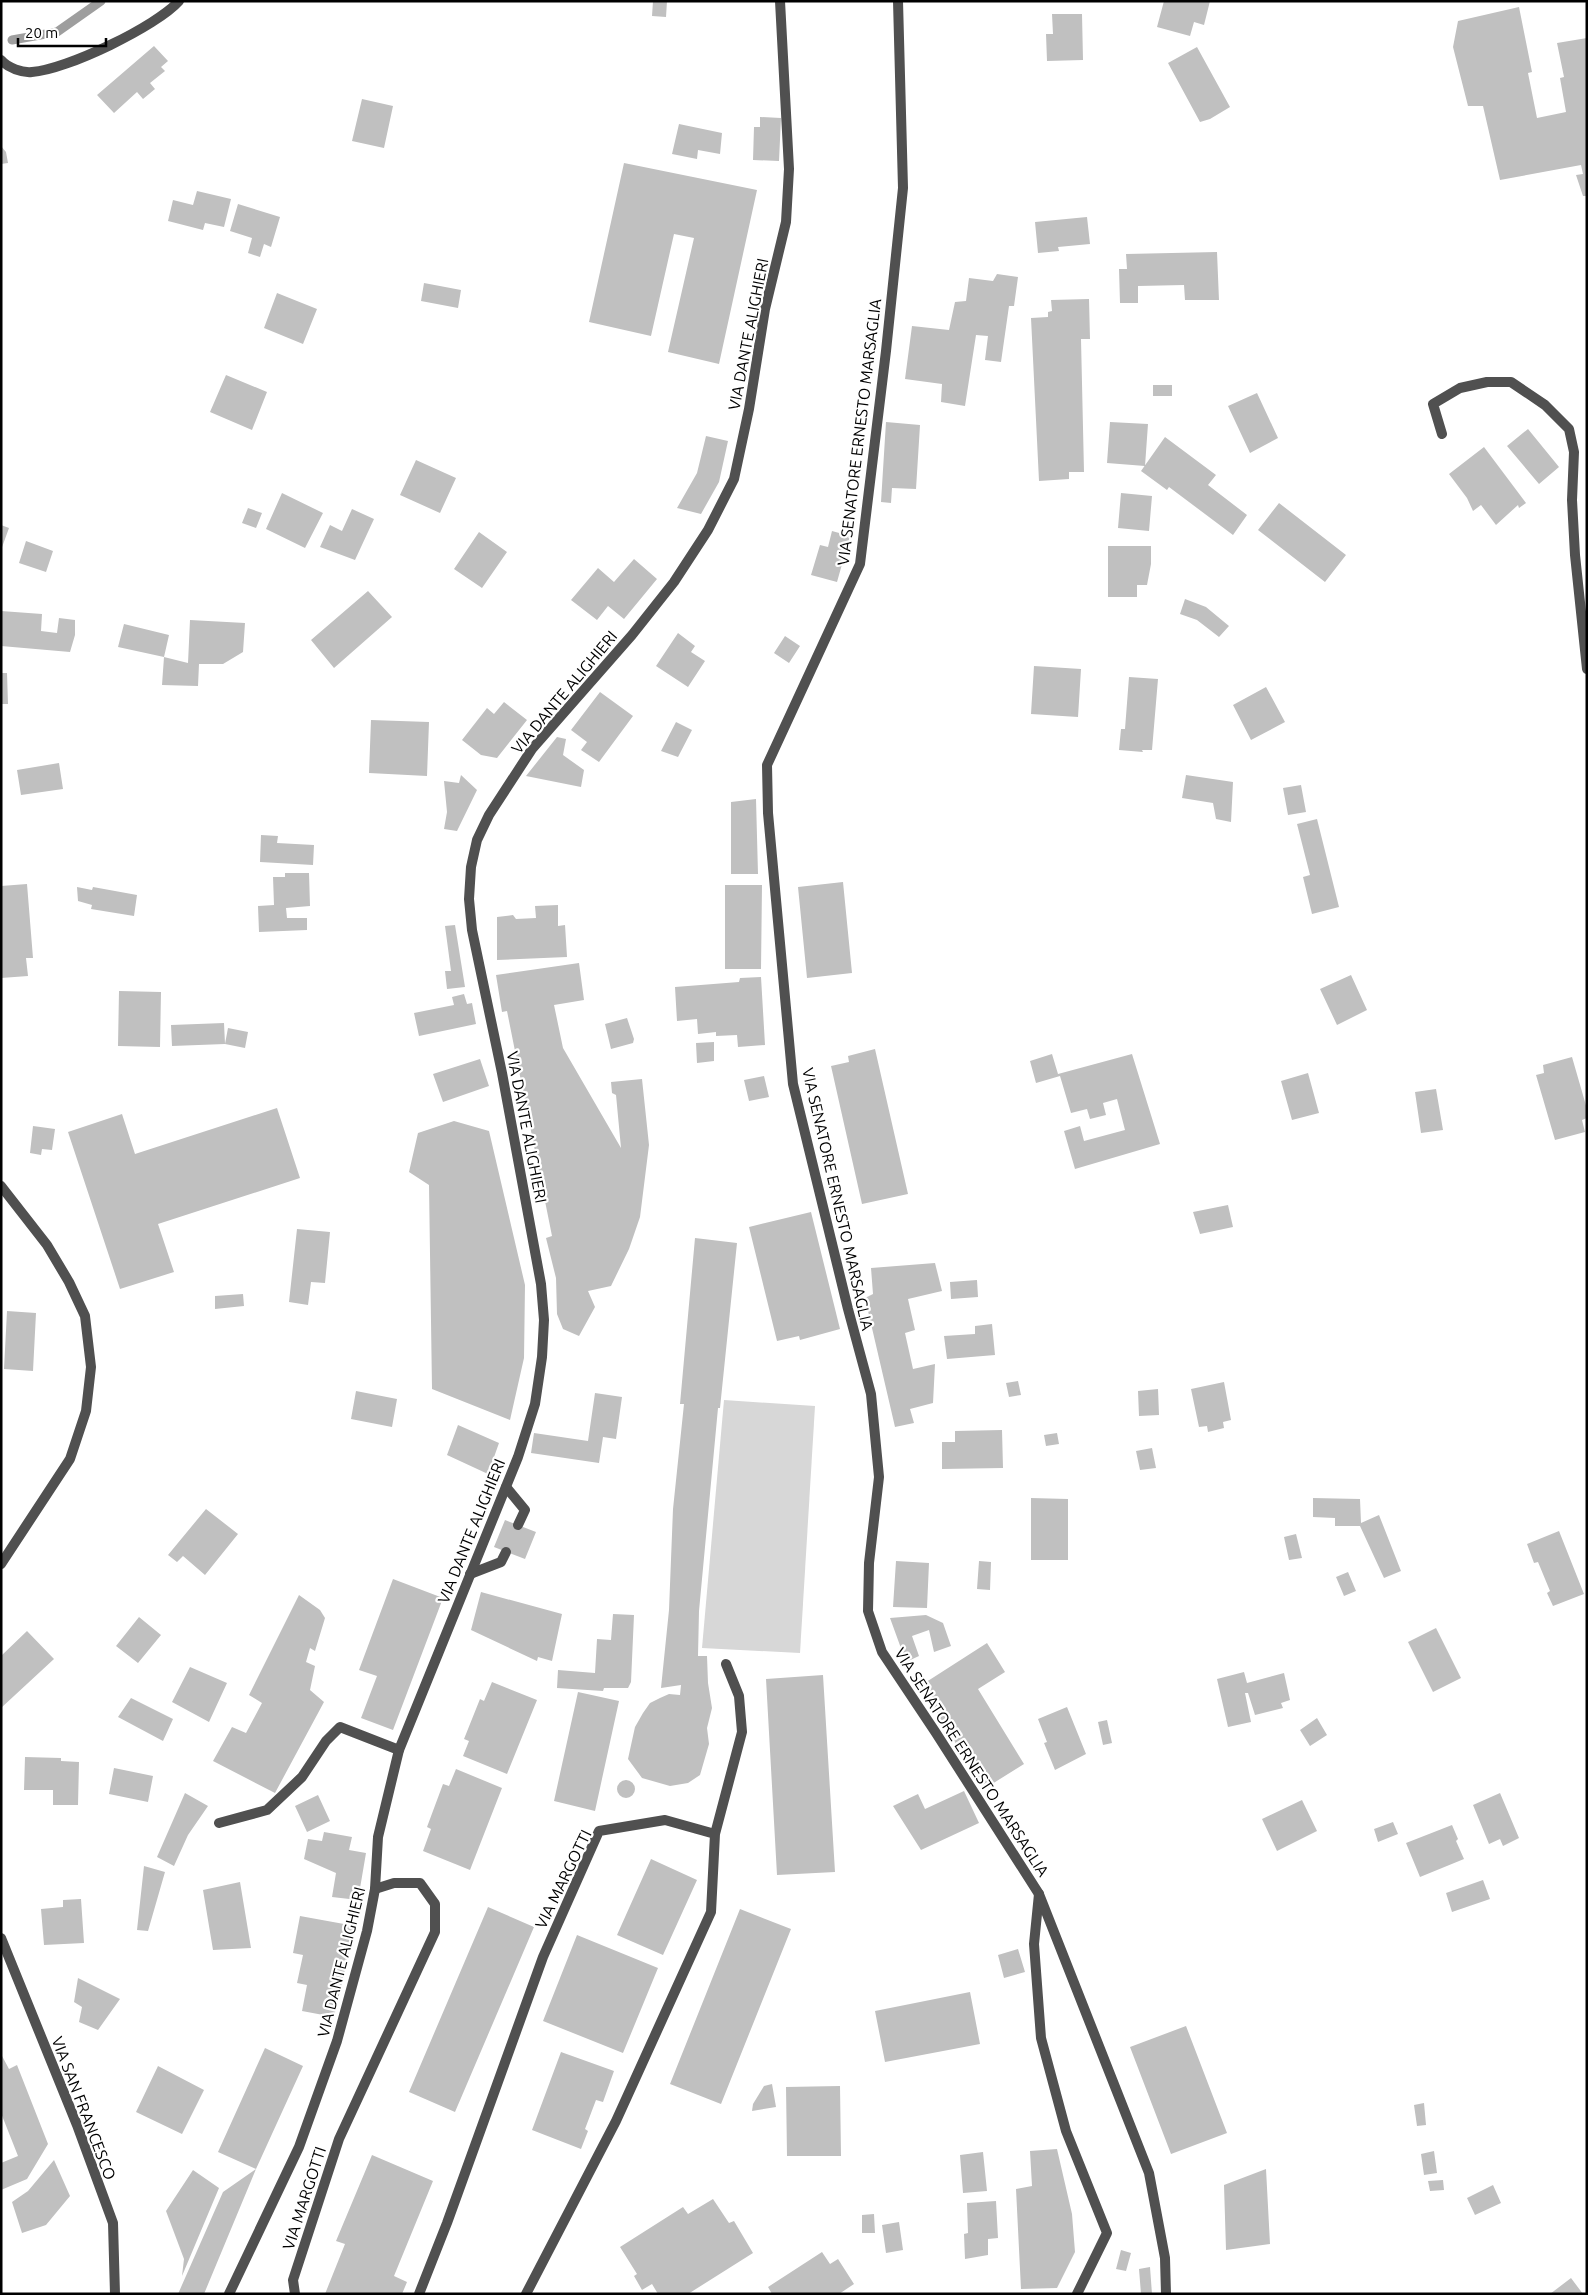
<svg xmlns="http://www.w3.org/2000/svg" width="1588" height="2295" font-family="Ubuntu,sans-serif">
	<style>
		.green { fill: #d7d7d7 }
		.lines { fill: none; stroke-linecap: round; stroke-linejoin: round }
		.stream { stroke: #9e9e9e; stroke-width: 9 }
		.building { fill: #c0c0c0 }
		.service { stroke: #505050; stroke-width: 10 }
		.minor { stroke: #505050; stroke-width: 10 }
		.tertiary { stroke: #505050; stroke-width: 10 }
		.labels { text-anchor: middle; stroke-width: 4.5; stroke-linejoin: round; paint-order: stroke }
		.street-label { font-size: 16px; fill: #000; stroke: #fff }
	</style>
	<rect width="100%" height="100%" fill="#fff"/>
	<path class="green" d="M724,1400L815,1406L800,1653L702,1648Z"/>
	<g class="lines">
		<path class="stream" d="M12,40L57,32L101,1"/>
	</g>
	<path class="building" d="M653,1H667L666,17L652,16Z
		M1164,1H1210L1204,25L1194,22L1190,36L1157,27Z
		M1519,7L1532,72L1528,73L1537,118L1566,112L1560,78L1564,77L1557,43L1587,38V196H1583L1576,175L1583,174L1581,165L1500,180L1483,106H1468L1453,47L1458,21Z
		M1052,14H1082L1083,60L1047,61L1046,34H1053Z
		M154,46L168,61L161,67L165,71L150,83L155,89L143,99L137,92L114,113L97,95Z
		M1197,47L1230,107L1210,119L1200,122L1168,63Z
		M362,99L393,106L384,148L352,141Z
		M760,117L781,118L779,161L753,160L754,127H760Z
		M679,124L722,133L720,154L698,150L697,159L672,154Z
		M1,146L6,152L8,163L1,164Z
		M624,163L757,190L719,364L668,352L694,238L674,234L651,336L589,322Z
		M197,191L231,199L224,227L205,223L203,230L168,221L173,200L193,205Z
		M238,204L280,217L271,247L264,244L260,257L248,253L252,238L230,231Z
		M1087,217L1090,244L1058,247L1059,251L1038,253L1035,222Z
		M1217,252L1219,300H1185L1184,285L1138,286V303H1120L1119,269H1127L1126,254Z
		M997,274L1018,277L1014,306H1009L1001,362L985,360L988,336L976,335L965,406L941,402L942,384L905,379L912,326L949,330L955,302L966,301L969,278L993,281Z
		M424,283L461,290L458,308L421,301Z
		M277,293L317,309L303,344L264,328Z
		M1089,299L1090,339H1081L1084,472H1069V479L1039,481L1031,318L1048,317V312L1052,311L1051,300Z
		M226,375L267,392L252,430L210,412Z
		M1153,385H1172V396H1153Z
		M1257,393L1278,438L1250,453L1228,406Z
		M886,422L920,425L916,489L892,488L891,503L881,502Z
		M1110,422L1148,424L1145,466L1107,463Z
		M1528,429L1559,467L1539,484L1507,446Z
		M706,436L728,441L719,482L701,514L677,508L697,473Z
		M1165,437L1216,475L1208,485L1247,515L1233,535L1169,487L1167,490L1141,471Z
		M1484,447L1526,503L1519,508L1518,505L1496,525L1481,505L1473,511L1467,498L1449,474Z
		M416,460L456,478L440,513L400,495Z
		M282,493L323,513L305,548L266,529Z
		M1121,493L1152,496L1149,531L1118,528Z
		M1279,503L1346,555L1325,582L1258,530Z
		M248,508L262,513L256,528L242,523Z
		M352,509L374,519L355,560L320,547L330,525L342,531Z
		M1,525L9,528L1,550Z
		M832,531L850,536L837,582L811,575L820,545L828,547Z
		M479,532L507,552L482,588L454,569Z
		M26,541L53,551L46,572L19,563Z
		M1108,546H1151V564L1147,585H1137V597H1108Z
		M634,559L657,579L624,619L608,606L597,620L571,600L598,568L614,582Z
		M368,591L392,617L334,668L311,640Z
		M1185,599L1206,607L1229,626L1219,637L1197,620L1180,614Z
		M1,611L42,614L41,631L57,633L59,618L75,620V635L70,652L1,646Z
		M190,620L245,623L243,652L223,664H199L198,686L162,685L164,657L188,663Z
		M124,624L169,635L164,657L118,647Z
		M678,633L695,646L691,652L705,661L688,687L656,666Z
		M785,636L800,646L789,663L774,653Z
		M1034,666L1081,669L1078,717L1031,714Z
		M1,673H7L8,704H1Z
		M1129,677L1158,679L1152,750H1142L1143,752L1119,750L1121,729H1125Z
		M1266,687L1285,722L1251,740L1233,705Z
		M600,692L633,716L599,762L581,750L587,742L571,730Z
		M504,702L527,720L497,758L481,755L462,740L487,708L494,714Z
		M371,720L429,722L427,776L369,773Z
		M676,722L692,730L678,757L661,751Z
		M557,737L566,739L563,755L584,770L581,787L526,776Z
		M59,763L63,789L21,795L17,770Z
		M461,775L477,790L457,831L444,829L447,812L444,781L459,783Z
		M1186,775L1233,782L1231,822L1216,819L1213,803L1182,798Z
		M1301,785L1306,812L1288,815L1283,788Z
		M756,799L758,874H731V802Z
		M1317,819L1339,907L1312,914L1303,877L1310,875L1297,824Z
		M261,835L278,836L277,843L314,845L313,865L260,862Z
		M285,873H309L310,906L286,908L287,918H307V930L259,932L258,906L274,905L273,877H285Z
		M843,882L852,973L807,978L798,887Z
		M27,884L33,958H26L28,976L1,978V886Z
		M725,885H762L761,969H725Z
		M77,887L92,890L93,887L137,895L134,916L91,909L92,905L78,901Z
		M558,905V926L565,925L567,957L497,960V917L513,915L516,919L536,918L535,906Z
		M455,925L465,987L447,989L445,971H451L445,926Z
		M579,963L584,1000L554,1005L563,1048L621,1148L616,1095L612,1093L611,1082L642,1079L649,1145L640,1217L629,1249L611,1286L588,1291L595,1307L579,1336L563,1329L557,1314L556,1278L546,1238L552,1236L507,1011L502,1012L496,975Z
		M1351,975L1367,1010L1337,1025L1320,989Z
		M761,977L765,1045L738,1047L737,1035L716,1036V1032L698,1034L697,1019L677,1021L675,987L739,982L740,978Z
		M119,991L161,992L160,1047L118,1046Z
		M464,994L467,1004L472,1003L476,1024L419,1036L414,1013L454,1005L452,997Z
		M627,1018L634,1039L633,1043L611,1049L605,1024Z
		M224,1023L225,1044L228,1028L248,1032L245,1048L225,1044L172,1046L171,1025Z
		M714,1042V1061L697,1063L696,1043Z
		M875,1049L908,1194L862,1204L831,1066L849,1062L848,1056Z
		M1052,1054L1058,1074L1132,1054L1160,1144L1075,1169L1064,1131L1080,1126L1084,1141L1125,1130L1117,1099L1103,1103L1106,1115L1090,1119L1087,1109L1071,1113L1060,1076L1036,1083L1030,1061Z
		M1572,1057L1587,1109V1118L1582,1120L1585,1132L1555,1140L1536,1075L1544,1073L1543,1065Z
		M480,1059L489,1086L443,1102L433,1074Z
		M1308,1073L1319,1113L1292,1120L1281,1081Z
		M764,1076L769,1097L749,1101L744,1080Z
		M1436,1089L1443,1130L1421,1133L1415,1092Z
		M277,1108L300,1178L158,1224L174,1272L120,1289L68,1132L122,1114L135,1154Z
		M454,1121L489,1131L525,1285L524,1358L510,1420L432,1389L429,1185L409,1172L418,1133Z
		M33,1126L55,1129L52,1150L42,1149L41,1155L30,1153Z
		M1228,1205L1233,1227L1200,1234L1193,1212Z
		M811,1212L840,1329L800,1340L799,1336L777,1341L749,1227Z
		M297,1229L330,1232L325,1283L311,1282L308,1305L289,1302Z
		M695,1238L737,1243L720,1408H718L699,1611L698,1656H707L708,1683L712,1708L707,1728L709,1744L700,1775L688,1783L670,1786L642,1778L628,1759L635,1727L643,1713L650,1703L660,1698L669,1694L680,1695L681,1685L661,1688L669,1610L673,1509L684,1404H680Z
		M935,1263L942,1291L908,1299L915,1330L905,1333L913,1369L935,1364L933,1403L910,1409L914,1423L895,1427L865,1298L873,1294L871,1268Z
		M977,1280L978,1297L951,1299L950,1282Z
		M243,1294L244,1306L215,1309V1296Z
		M7,1311L36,1313L33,1371L4,1369Z
		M992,1324L995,1355L947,1359L944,1336L975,1334V1326Z
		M1018,1381L1021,1395L1009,1397L1006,1383Z
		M1224,1382L1231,1420L1223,1422L1224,1428L1208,1432L1207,1426L1199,1427L1191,1389Z
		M1158,1389L1159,1415L1139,1416L1138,1391Z
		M356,1391L397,1399L392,1427L351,1419Z
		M595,1393L622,1397L616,1439L603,1437L599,1463L531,1453L534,1433L588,1441Z
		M458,1425L499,1443L488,1474L447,1455Z
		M1002,1430L1003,1468L942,1469V1442H955V1431Z
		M1057,1433L1059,1444L1046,1446L1044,1435Z
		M1152,1448L1156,1468L1140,1470L1136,1451Z
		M1031,1498L1068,1499V1560H1031Z
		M1313,1498L1360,1499L1361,1523L1379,1515L1401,1571L1384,1578L1360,1526H1335V1518L1313,1517Z
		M206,1509L238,1534L205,1575L183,1556L177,1562L168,1555Z
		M505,1520L536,1532L525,1559L494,1547Z
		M1559,1531L1584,1594L1553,1606L1547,1593L1550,1591L1538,1562L1534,1563L1527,1544Z
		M1296,1534L1302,1558L1289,1560L1284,1537Z
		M896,1561L929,1563L927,1608L893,1607Z
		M979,1561L991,1562L990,1590L977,1589Z
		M1348,1572L1356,1591L1344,1596L1336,1577Z
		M393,1579L443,1598L393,1730L361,1718L377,1676L359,1670Z
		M481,1592L562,1614L552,1661L538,1657L537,1661L471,1630Z
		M299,1595L320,1610L325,1618L315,1651L310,1648L306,1662L315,1666L310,1690L324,1702L275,1793L213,1761L232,1727L246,1733L262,1703L249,1695Z
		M613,1614L634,1615L631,1682L628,1688H604L603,1691L557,1688L558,1670L595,1673L597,1639L611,1640Z
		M926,1615L943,1623L951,1646L934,1652L929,1630L912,1636L919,1656L906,1662L890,1618Z
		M139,1617L161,1635L138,1663L116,1646Z
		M1436,1628L1461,1678L1433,1692L1408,1642Z
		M27,1631L54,1659L1,1708V1656Z
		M987,1643L1005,1672L978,1689L1024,1764L984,1789L920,1686Z
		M190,1667L227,1683L209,1722L172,1702Z
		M1244,1672L1247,1683L1284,1673L1290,1700L1281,1703L1283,1708L1255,1715L1248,1693H1245L1251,1722L1228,1727L1217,1679Z
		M823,1675L835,1872L777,1875L766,1679Z
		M492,1682L537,1700L507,1774L463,1756L469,1741L464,1739L480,1699L484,1701Z
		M578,1692L619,1701L595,1811L554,1801Z
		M131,1698L173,1719L163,1741L118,1717Z
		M1067,1707L1086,1754L1055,1770L1044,1743L1047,1742L1038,1719Z
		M1317,1718L1327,1735L1310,1746L1300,1730Z
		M1107,1720L1112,1743L1103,1745L1098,1722Z
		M25,1757L61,1758V1761L79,1762L78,1805H53V1790H24Z
		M114,1768L153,1776L148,1802L109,1794Z
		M456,1769L502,1788L470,1870L423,1851L431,1829L427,1827L443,1784L449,1786Z
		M617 1789a9 9 0 1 1 18 0a9 9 0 1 1-18 0Z
		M964,1791L979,1823L921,1850L893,1806L918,1794L925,1809Z
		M185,1793L208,1806L188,1835L174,1866L157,1857Z
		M1500,1793L1519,1838L1503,1846L1500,1839L1489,1844L1473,1805Z
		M318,1795L330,1821L307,1832L295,1806Z
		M1302,1800L1317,1831L1277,1851L1262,1819Z
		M1393,1822L1398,1834L1378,1842L1374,1829Z
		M1452,1825L1458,1839L1456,1841L1464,1859L1420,1877L1406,1843Z
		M324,1832L352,1837L349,1850L366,1853L358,1900L332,1897L336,1873L304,1859L308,1839L322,1841Z
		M651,1859L697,1880L663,1955L617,1935Z
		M144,1866L165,1872L148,1931L137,1930Z
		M1483,1880L1490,1899L1452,1912L1446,1893Z
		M240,1882L251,1948L213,1950L203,1890Z
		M81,1899L84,1943L44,1945L41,1909L63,1907V1900Z
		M488,1907L534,1927L455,2112L409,2092Z
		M740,1909L791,1929L721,2104L670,2084Z
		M300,1916L355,1926L334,2017L302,2011L307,1985L297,1983L303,1955L293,1953Z
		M577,1935L658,1968L623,2053L543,2021Z
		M1018,1949L1025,1972L1004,1978L998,1955Z
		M78,1978L120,1999L98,2030L79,2022L82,2007L74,2002Z
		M970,1992L980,2044L885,2062L875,2011Z
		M1186,2026L1227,2133L1171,2154L1130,2047Z
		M265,2048L303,2066L256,2169L218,2152Z
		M561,2052L614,2071L603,2102L596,2100L585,2129L588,2131L581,2149L532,2130Z
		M1,2054L9,2069L17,2065L48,2144L27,2179L1,2190V2163L18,2156L1,2113Z
		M158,2066L204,2090L182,2134L136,2112Z
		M772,2084L776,2107L752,2111L753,2104L764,2086Z
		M840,2086L841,2156H787L786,2087Z
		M1424,2103L1426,2125L1417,2126L1414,2105Z
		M1057,2149L1072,2214L1075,2252L1057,2288L1021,2289L1016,2189L1032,2186L1030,2151Z
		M1434,2151L1437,2173L1424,2175L1421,2154Z
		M983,2152L987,2191L963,2193L960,2155Z
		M372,2155L433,2181L394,2276L407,2282L402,2294H325L345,2244L336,2241Z
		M54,2160L70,2196L46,2225L22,2233L12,2202L28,2191Z
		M256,2169L204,2294H178L223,2192Z
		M1266,2169L1270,2244L1226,2250L1224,2185Z
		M193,2170L219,2188L182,2276L184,2259L166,2211Z
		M1443,2180L1444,2190L1430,2191L1428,2181Z
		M1493,2185L1501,2203L1475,2215L1467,2198Z
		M713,2199L729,2223L734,2221L753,2253L688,2294H658L652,2284L642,2290L634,2276L637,2274L620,2247L683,2207L688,2214Z
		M996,2201L998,2238L988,2239V2255L965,2259L964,2234L968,2233L967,2203Z
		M874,2214L875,2233H862V2215Z
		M899,2222L903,2250L886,2253L882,2225Z
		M1121,2250L1131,2253L1126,2271L1116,2269Z
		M822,2252L830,2264L838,2259L854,2284L839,2294H772L768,2287Z
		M1150,2267L1152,2294H1141L1139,2269Z
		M1571,2278L1583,2294H1550Z"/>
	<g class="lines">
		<path class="service" d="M1442,434L1433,404L1460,388L1487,382H1511L1545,405L1569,429L1574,452L1572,500L1575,555L1587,669
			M506,1487L525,1510L518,1525
			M470,1574L501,1562L506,1552"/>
		<path class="minor" d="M1,60C8,68 22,73 32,72C66,70 157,26 179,1
			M219,1823L267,1810L302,1777L326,1741L340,1727L399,1750
			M715,1834L742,1732L739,1696L726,1664
			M1039,1894L1034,1944L1041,2038L1066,2131L1107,2233L1077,2294
			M295,2294L293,2280L339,2139L435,1932V1904L420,1883H394L375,1889
			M419,2294L447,2223L543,1957L599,1831L665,1820L715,1834L711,1912L616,2121L526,2294"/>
		<path class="tertiary" d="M898,1L903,188L886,351L860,564L767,765L768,813L793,1084L848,1309L871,1394L879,1477L869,1563L868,1611L882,1652L936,1733L1039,1894L1149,2173L1165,2258L1166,2294
			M1,1186L47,1245L69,1282L85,1316L91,1367L86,1411L70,1459L1,1564
			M1,1938L77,2125L113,2223L115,2294
			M229,2294L299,2147L337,2041L367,1931L375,1889L378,1837L399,1750L518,1457L535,1404L542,1357L544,1320L541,1284L502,1073L472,930L469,899L471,867L477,840L489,815L532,749L632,635L674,582L708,530L734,479L749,409L765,309L786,222L789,169L780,1"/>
	</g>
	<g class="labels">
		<g class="street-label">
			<text transform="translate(748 334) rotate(-79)" y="6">VIA DANTE ALIGHIERI</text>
			<text transform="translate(859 432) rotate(-83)" y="6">VIA SENATORE ERNESTO MARSAGLIA</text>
			<text transform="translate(564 692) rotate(-50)" y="6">VIA DANTE ALIGHIERI</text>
			<text transform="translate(527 1127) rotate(79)" y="6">VIA DANTE ALIGHIERI</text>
			<text transform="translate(838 1199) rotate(77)" y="6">VIA SENATORE ERNESTO MARSAGLIA</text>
			<text transform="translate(471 1531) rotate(-68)" y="6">VIA DANTE ALIGHIERI</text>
			<text transform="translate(972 1762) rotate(57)" y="6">VIA SENATORE ERNESTO MARSAGLIA</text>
			<text transform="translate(563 1879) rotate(-64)" y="6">VIA MARGOTTI</text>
			<text transform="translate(341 1962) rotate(-76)" y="6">VIA DANTE ALIGHIERI</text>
			<text transform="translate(84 2108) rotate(69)" y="6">VIA SAN FRANCESCO</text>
			<text transform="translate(304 2198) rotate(-72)" y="6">VIA MARGOTTI</text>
		</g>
	</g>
	<rect width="1588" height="2295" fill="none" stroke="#000000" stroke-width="5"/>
	<path d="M18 38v8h88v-8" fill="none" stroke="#000000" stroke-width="2.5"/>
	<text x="25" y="38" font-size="15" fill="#000000" stroke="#ffffff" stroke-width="4" paint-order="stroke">20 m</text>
</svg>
